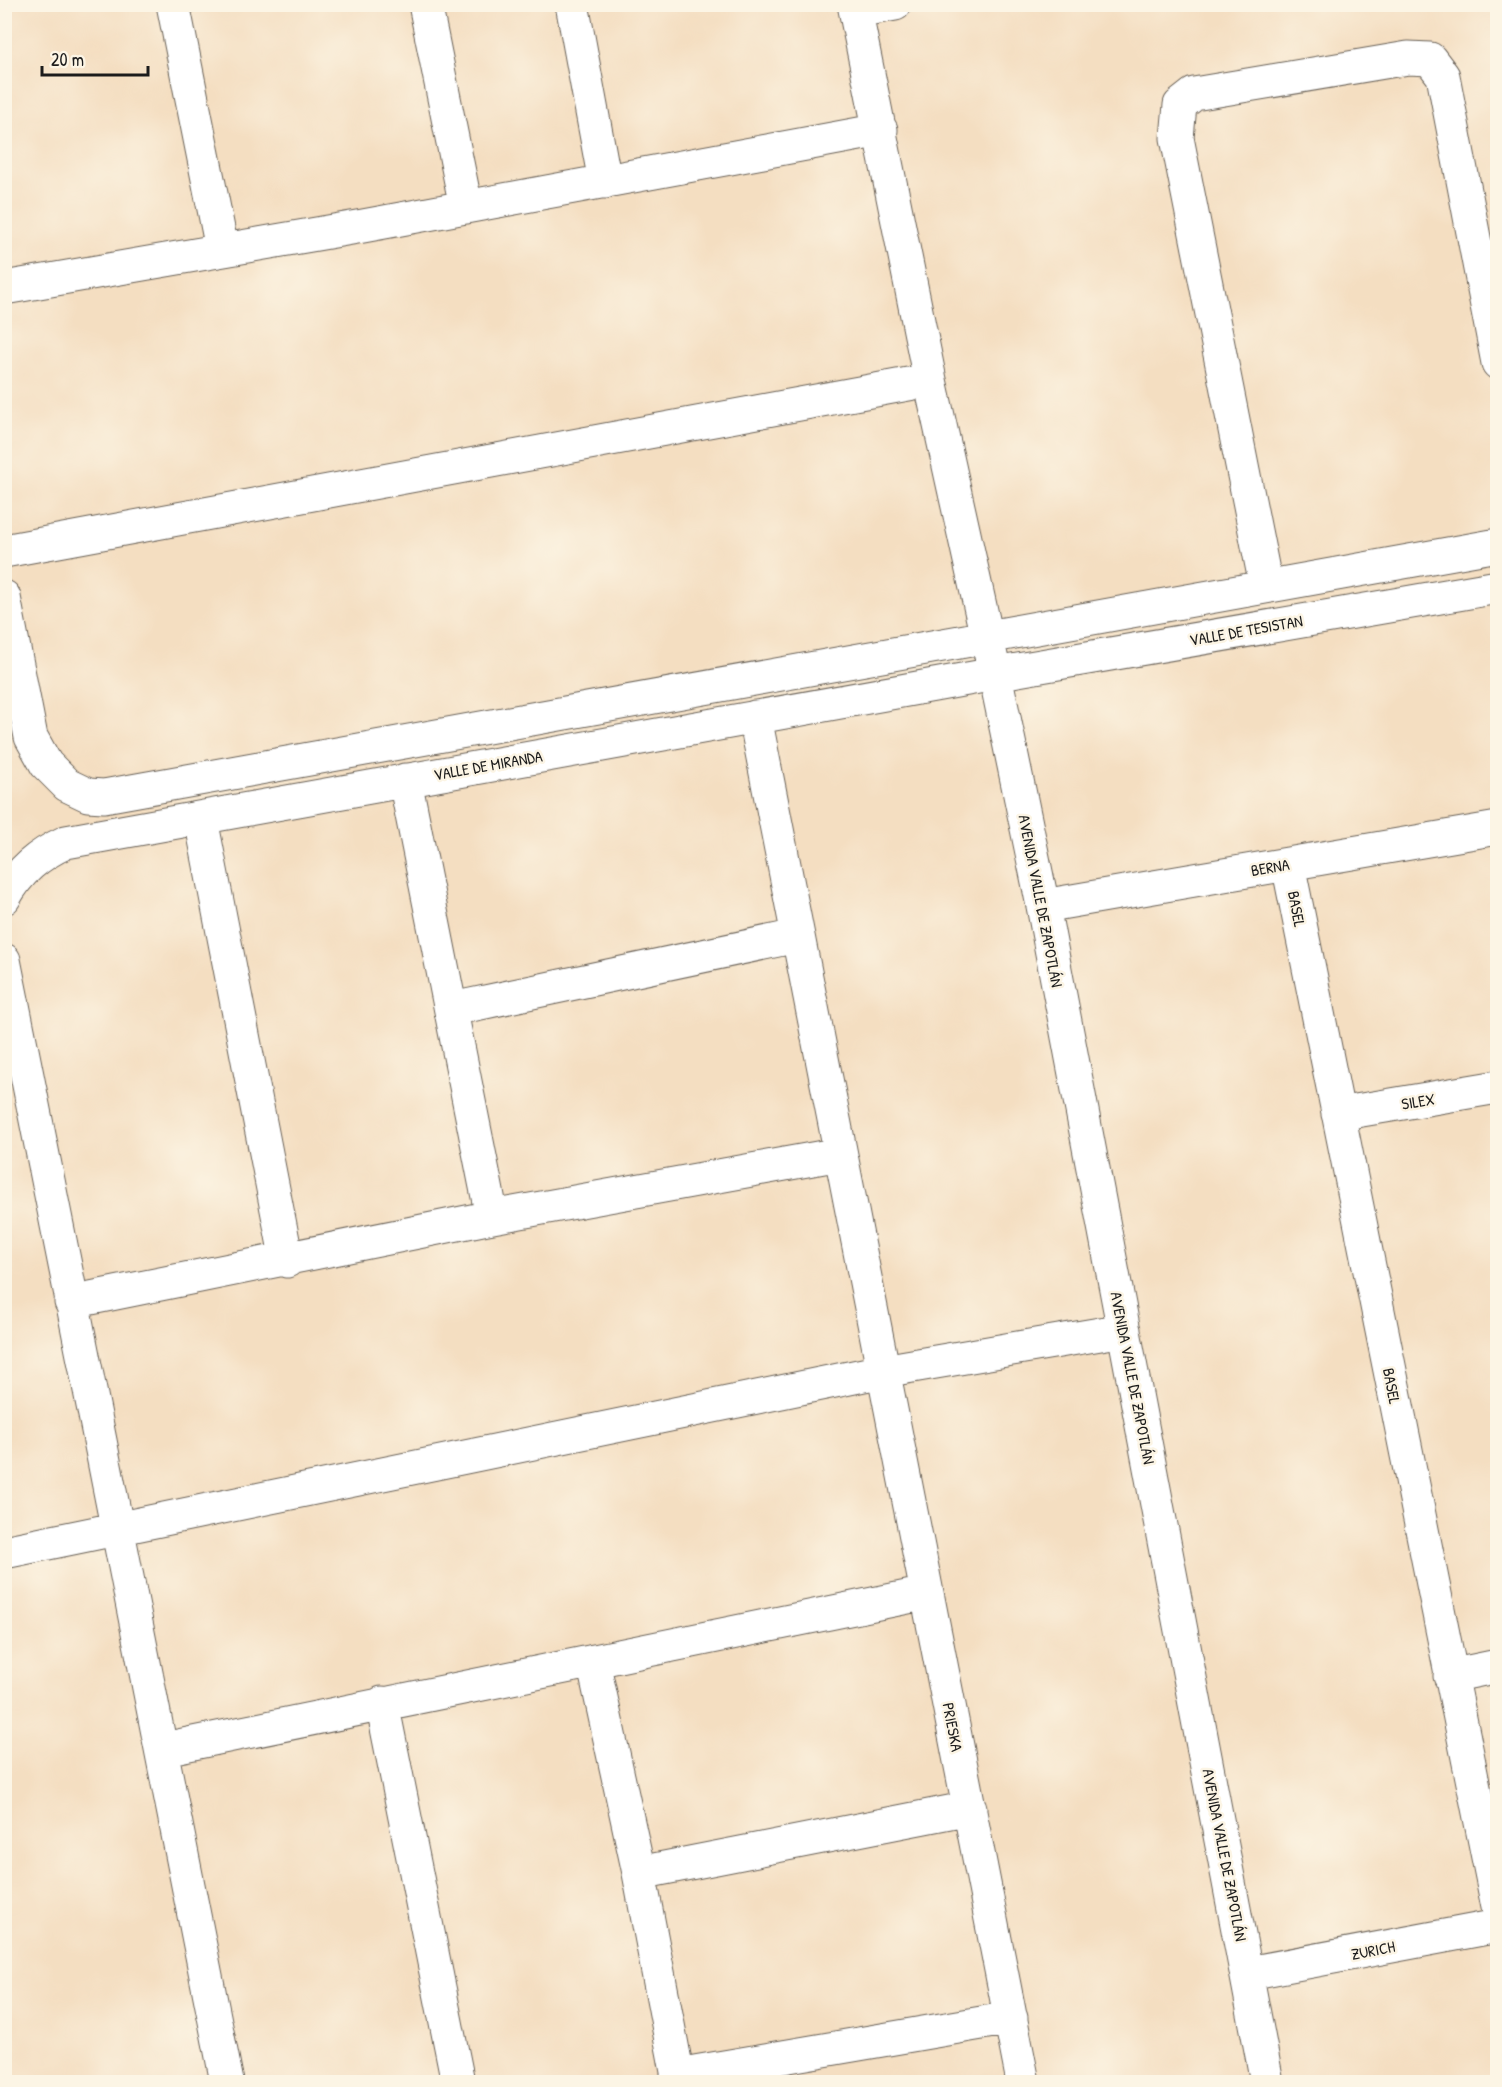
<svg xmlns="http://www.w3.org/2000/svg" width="1502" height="2087" font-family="'Patrick Hand',sans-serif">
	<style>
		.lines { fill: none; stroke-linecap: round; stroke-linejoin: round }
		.minor-casing { stroke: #686056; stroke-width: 35 }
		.minor { stroke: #fff; stroke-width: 33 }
		.labels { text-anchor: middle; stroke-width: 5; stroke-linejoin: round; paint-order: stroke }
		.street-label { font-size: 16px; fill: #1c1c1c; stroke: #fcf5e5 }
	</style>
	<rect width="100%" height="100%" fill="#fcf5e5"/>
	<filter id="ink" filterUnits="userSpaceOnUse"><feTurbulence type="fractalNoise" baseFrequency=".0167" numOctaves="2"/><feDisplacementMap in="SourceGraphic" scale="12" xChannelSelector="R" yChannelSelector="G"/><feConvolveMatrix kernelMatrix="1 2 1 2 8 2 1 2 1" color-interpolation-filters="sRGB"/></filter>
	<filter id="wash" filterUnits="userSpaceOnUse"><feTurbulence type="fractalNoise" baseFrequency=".008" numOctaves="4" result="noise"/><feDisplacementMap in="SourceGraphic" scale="24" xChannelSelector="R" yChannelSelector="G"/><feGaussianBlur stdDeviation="1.35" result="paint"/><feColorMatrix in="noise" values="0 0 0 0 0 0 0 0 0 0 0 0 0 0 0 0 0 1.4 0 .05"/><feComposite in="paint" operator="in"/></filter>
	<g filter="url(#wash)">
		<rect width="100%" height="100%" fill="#f4dec1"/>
	</g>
	<g filter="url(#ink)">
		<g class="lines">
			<g class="minor-casing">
				<path id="minor" d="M173,4L222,249
					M425,4L466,207
					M572,4L605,182
					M854,4L930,380L995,674L1043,906L1267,2082
					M856,11L895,4
					M4,288L363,226L881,130
					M4,551L930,380
					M1266,586L1177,138L1180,105L1194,94L1408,58L1430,59L1443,76L1498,363
					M4,597L31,737L46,764L67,785L88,795L104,796L1498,545
					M755,717L1023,2082
					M405,780L492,1217
					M201,819L287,1261
					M1288,864L1498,1907
					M4,898C19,871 38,855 66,842L995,674L1498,587
					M1043,906L1498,828
					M4,960C77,1334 156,1708 227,2082
					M452,1009L797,936
					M1338,1114L1498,1087
					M71,1302L492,1217L840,1154
					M4,1552L883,1371L1124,1330
					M593,1661L639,1873L679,2082
					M1450,1676L1498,1666
					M382,1703L458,2082
					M164,1749L927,1593
					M639,1873L970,1808
					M1248,1973L1498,1926
					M677,2075L1011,2018"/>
			</g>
			<use href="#minor" class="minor"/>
		</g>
	</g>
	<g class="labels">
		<g class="street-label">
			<text transform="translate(1246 630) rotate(-10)" y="6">VALLE DE TESISTAN</text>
			<text transform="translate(488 765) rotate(-10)" y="6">VALLE DE MIRANDA</text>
			<text transform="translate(1270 867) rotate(-10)" y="6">BERNA</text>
			<text transform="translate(1041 901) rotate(79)" y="6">AVENIDA VALLE DE ZAPOTLÁN</text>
			<text transform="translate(1297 909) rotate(79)" y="6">BASEL</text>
			<text transform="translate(1418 1101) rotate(-10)" y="6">SILEX</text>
			<text transform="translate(1133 1378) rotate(79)" y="6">AVENIDA VALLE DE ZAPOTLÁN</text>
			<text transform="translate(1392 1386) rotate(79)" y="6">BASEL</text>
			<text transform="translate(953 1727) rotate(79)" y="6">PRIESKA</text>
			<text transform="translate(1225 1855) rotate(79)" y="6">AVENIDA VALLE DE ZAPOTLÁN</text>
			<text transform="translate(1373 1950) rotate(-11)" y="6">ZURICH</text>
		</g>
	</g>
	<rect width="1502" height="2087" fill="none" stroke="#fcf5e5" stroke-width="24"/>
	<path d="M42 66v9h106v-9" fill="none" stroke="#1c1c1c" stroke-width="3"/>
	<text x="51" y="66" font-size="18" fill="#1c1c1c" stroke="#fcf5e5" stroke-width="4.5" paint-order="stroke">20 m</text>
</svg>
